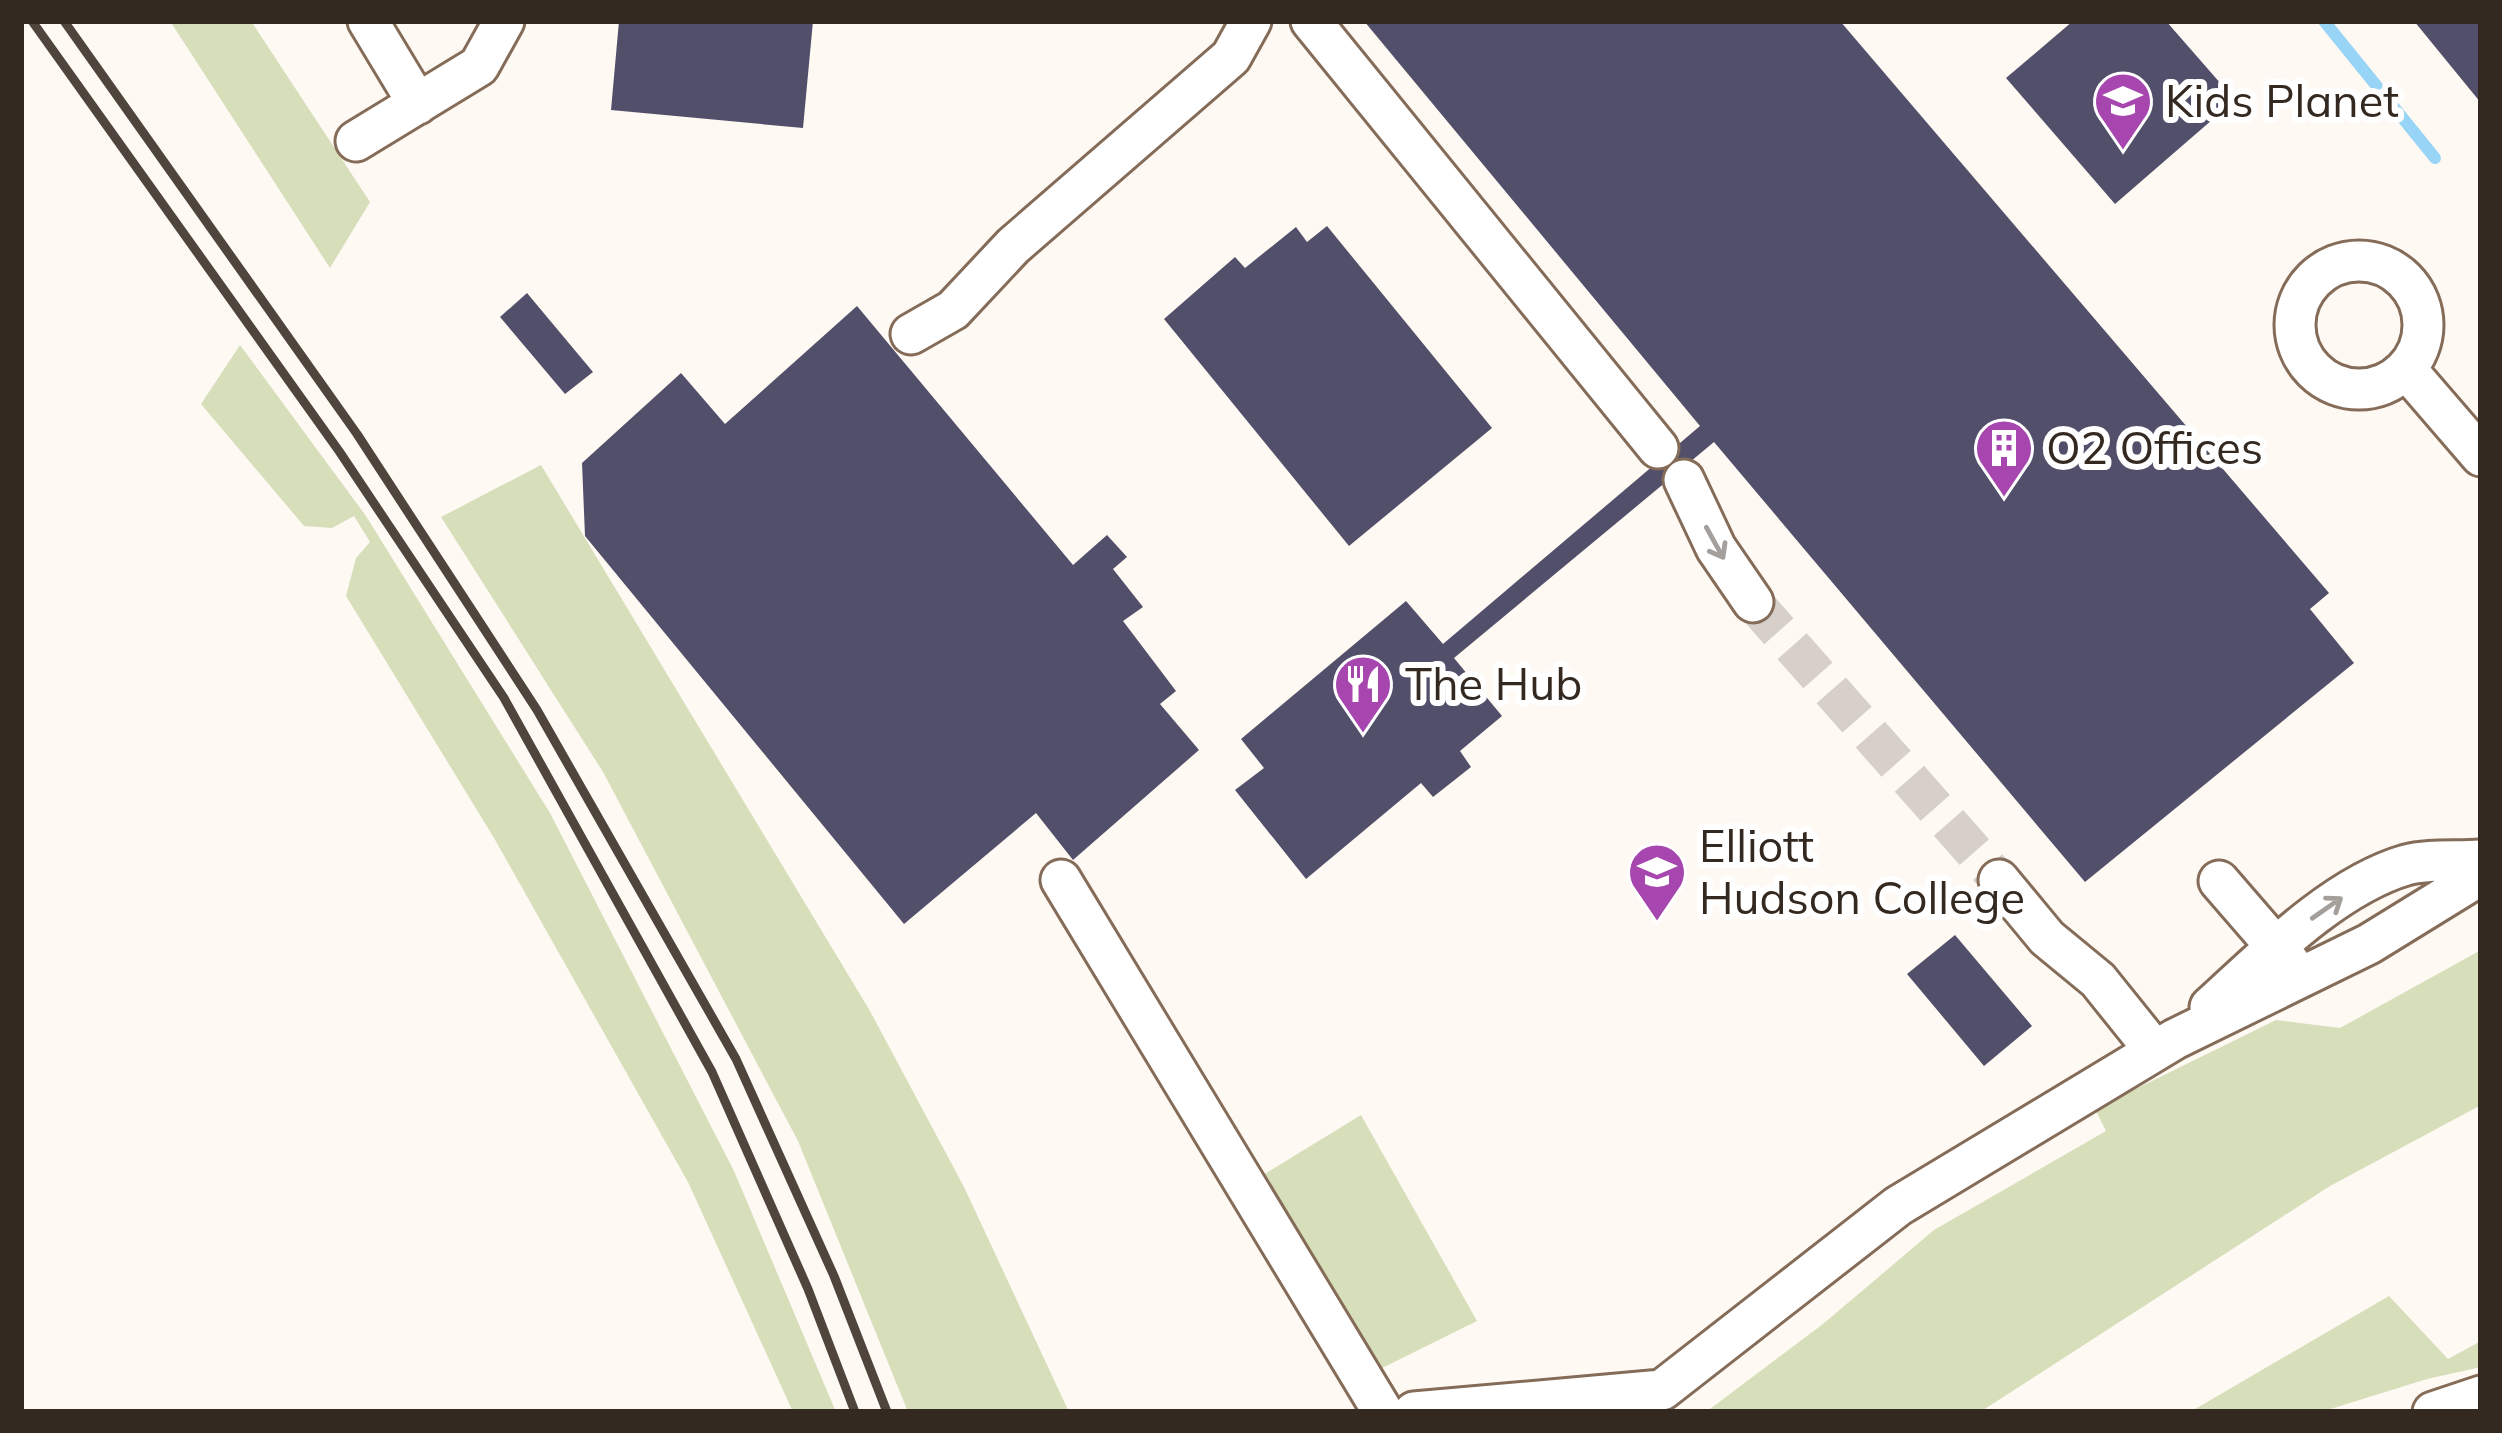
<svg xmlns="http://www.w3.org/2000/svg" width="2502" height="1433" font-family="Mulish,sans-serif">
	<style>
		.green { fill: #d7deba }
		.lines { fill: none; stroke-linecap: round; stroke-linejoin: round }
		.stream { stroke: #97d4f6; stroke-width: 12 }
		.building { fill: #524f6a }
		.minor-tunnel { stroke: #d6cfca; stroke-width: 39; stroke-dasharray: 39 20; stroke-linecap: butt }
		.minor-casing { stroke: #856c58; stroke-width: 45 }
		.minor { stroke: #fff; stroke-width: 39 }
		.rail { stroke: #4f453d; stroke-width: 9 }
		.oneway { stroke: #a49f9b }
		.labels { text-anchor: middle; stroke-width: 12; stroke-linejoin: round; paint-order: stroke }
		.poi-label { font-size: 45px; fill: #342921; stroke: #fff; text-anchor: start }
	</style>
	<rect width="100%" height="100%" fill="#fff9f4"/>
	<path class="green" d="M170,21H251L370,202L330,268Z
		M240,345L366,516L550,813L734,1171L836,1412H793L688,1182L494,838L346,596L356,558L370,542L354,516L332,528L304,526L201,404Z
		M541,465L870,1011L964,1187L1069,1412H908L798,1141L603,772L441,517Z
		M2481,950V1105L2330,1186L1980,1412H1706L1823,1324L1934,1230L2106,1131L2095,1109L2276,1020L2340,1028Z
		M1361,1115L1477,1321L1374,1372L1258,1178Z
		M2389,1296L2448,1359L2481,1341V1367L2427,1379L2321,1412H2190Z"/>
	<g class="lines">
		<path class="stream" d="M2324,21L2435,158"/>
	</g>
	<path class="building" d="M619,21H813L803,128L611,110Z
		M1364,21H1840L2329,593L2310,609L2354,663L2085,882L1714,442L1454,658L1502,716L1460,751L1471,767L1433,797L1421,783L1306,879L1235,790L1264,768L1241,739L1406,601L1443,644L1700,426Z
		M2073,21H2166L2235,100L2115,204L2006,78Z
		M2414,21L2481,24V103Z
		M1327,226L1492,428L1349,546L1164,319L1235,257L1245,268L1296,227L1307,242Z
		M527,293L593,372L565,394L500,317Z
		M857,306L1073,565L1107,535L1127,557L1113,569L1143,607L1123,621L1176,691L1160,704L1199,750L1073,860L1036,813L904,924L585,536L582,463L681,373L725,424Z
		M1955,935L2032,1026L1984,1066L1907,974Z"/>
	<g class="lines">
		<path class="minor-tunnel" d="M1753,602L1999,880"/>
		<g class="minor-casing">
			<path id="minor" d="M368,21L418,104
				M1311,21L1658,448
				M356,141L479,66L504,21
				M2295 325a64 64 0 1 1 128 0a64 64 0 1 1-128 0Z
				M911,334L953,310L1013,246L1231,57L1251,21
				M2406,369L2481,456
				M1684,480L1716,548L1753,602
				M1061,880L1383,1412
				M1999,880L2047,938L2098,980L2155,1051
				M2219,881L2290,963
				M2210,1007C2265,957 2334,886 2406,865C2429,859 2457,862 2481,860
				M1414,1412L1662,1390L1898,1206L2175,1039L2369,944L2481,875
				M2433,1412L2481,1396"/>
		</g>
		<use href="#minor" class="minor"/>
		<path class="rail" d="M32,21L339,451L504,698L712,1072L808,1289L855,1412
			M64,21L357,434L537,710L736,1059L834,1276L887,1412"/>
	</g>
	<defs><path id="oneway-shaft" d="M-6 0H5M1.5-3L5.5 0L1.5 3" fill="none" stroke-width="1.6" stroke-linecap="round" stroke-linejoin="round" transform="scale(3)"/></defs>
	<g class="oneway">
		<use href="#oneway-shaft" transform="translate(1715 543) rotate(61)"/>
		<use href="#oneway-shaft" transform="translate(2327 908) rotate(-35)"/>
	</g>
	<defs>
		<g id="school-pin" transform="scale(3)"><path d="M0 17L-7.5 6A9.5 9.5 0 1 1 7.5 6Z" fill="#a646ae" stroke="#fff"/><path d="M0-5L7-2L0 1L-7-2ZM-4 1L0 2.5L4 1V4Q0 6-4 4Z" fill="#fff"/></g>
		<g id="building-pin" transform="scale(3)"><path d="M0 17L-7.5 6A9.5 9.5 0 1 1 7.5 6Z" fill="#a646ae" stroke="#fff"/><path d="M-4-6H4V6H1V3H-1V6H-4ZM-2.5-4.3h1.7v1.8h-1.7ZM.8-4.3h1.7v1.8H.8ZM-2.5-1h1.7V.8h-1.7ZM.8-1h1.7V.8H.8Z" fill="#fff"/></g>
		<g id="restaurant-pin" transform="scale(3)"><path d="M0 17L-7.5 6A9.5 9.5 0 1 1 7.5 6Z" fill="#a646ae" stroke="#fff"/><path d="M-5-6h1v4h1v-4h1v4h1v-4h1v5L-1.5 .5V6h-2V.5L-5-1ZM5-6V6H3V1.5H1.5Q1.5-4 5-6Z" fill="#fff"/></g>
		<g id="university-pin" transform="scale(3)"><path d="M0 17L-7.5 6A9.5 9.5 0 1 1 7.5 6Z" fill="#a646ae" stroke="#fff"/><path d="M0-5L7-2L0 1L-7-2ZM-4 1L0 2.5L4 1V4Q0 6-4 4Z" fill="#fff"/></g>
	</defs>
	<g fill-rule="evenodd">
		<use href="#school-pin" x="2123" y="101"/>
		<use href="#building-pin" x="2004" y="448"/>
		<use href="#restaurant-pin" x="1363" y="684"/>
		<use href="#university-pin" x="1657" y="872"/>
	</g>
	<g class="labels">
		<g class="poi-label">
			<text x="2165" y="117">Kids Planet</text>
			<text x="2046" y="464">O2 Offices</text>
			<text x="1405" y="700">The Hub</text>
			<text x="1699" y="862">Elliott<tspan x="1699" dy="52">Hudson College</tspan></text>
		</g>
	</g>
	<rect width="2502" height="1433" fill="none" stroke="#342921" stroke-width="48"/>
</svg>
